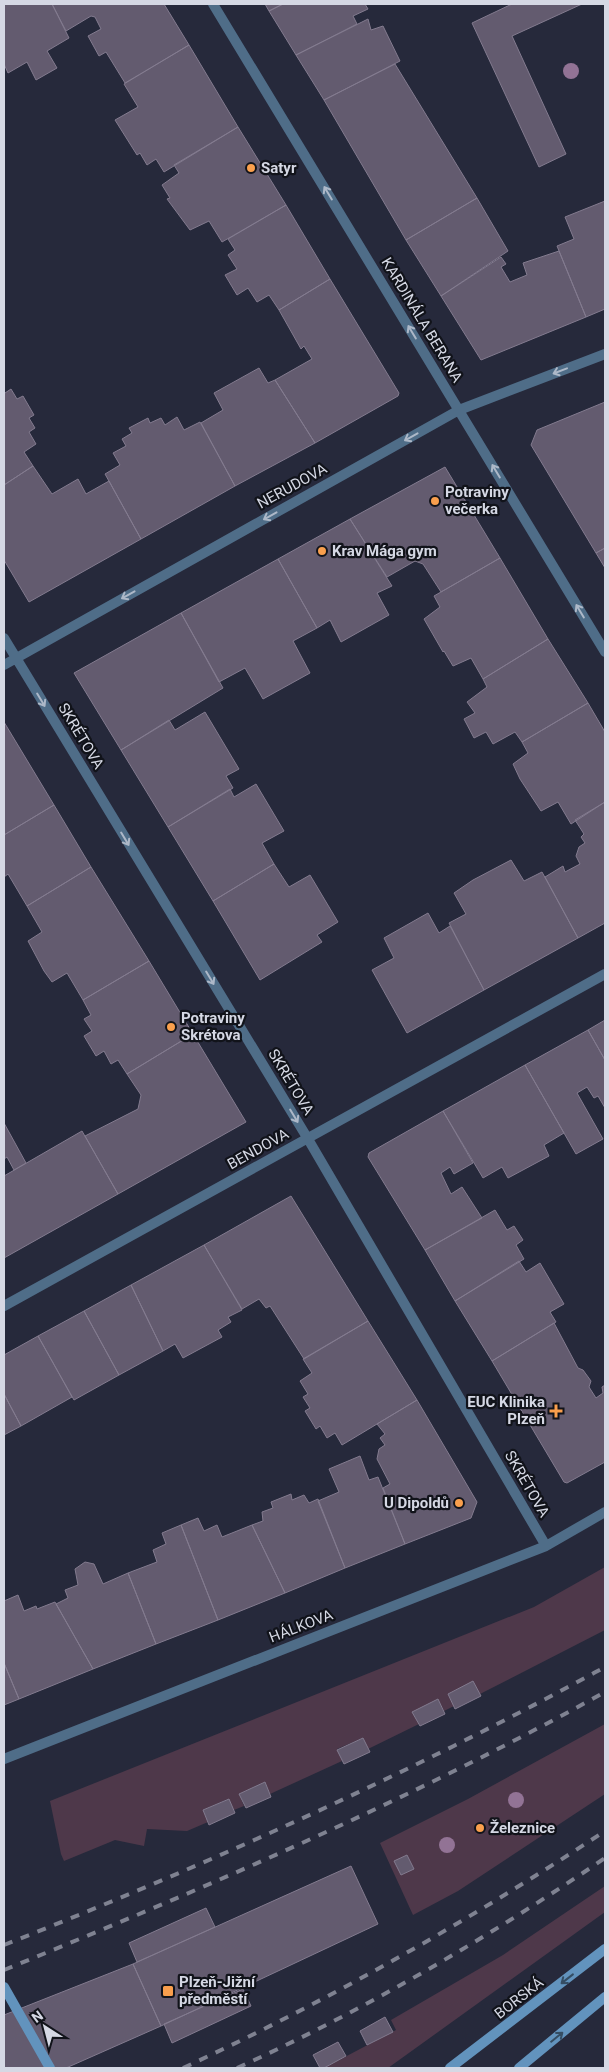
<svg xmlns="http://www.w3.org/2000/svg" width="609" height="2072" font-family="Roboto,sans-serif">
	<style>
		.green { fill: #4e384a }
		.building { fill: #635b6f; stroke: #837b8f }
		.lines { fill: none; stroke-linecap: round; stroke-linejoin: round }
		.street { stroke: #4f6d88; stroke-width: 10 }
		.secondary { stroke: #6293bd; stroke-width: 10 }
		.rail { stroke: #7f8291; stroke-width: 4; stroke-dasharray: 9 9; stroke-linecap: butt }
		.tree { fill: #927395 }
		.oneway { stroke: #adb8c8 }
		.oneway2 { stroke: #354d63 }
		.poi-dot { fill: #f99f4d; stroke: #11131a; stroke-width: 2 }
		.labels { text-anchor: middle; stroke-width: 4.5; stroke-linejoin: round; paint-order: stroke }
		.poi-label { font-size: 15px; font-weight: bold; fill: #d5d8e4; stroke: #11131a; text-anchor: start }
		.street-label { font-size: 15px; fill: #d5d8e4; stroke: #11131a }
	</style>
	<rect width="100%" height="100%" fill="#26293b"/>
	<path class="green" d="M605,1567V1630L480,1694L473,1682L448,1694L454,1706L444,1711L438,1699L413,1712L419,1724L368,1749L363,1738L337,1749L342,1761L270,1794L265,1782L239,1794L244,1806L234,1810L228,1799L203,1810L208,1822L187,1831L147,1829L144,1846L115,1840L64,1861L61,1854L50,1801L534,1607Z
		M605,1724V1794L458,1891L413,1915L380,1843L468,1799Z
		M605,1886V1912L388,2068H324L396,2030L391,2020L503,1955Z"/>
	<path class="building" d="M4,4H52L69,38L47,51L57,68L36,80L27,62L8,73L4,64Z
		M52,4H164L189,45L125,83L106,52L99,56L88,36L101,29L95,17L91,16L66,31Z
		M265,4H283L269,11Z
		M283,4H365L368,9L353,16L357,24L296,55L269,11Z
		M512,4H582L512,36L566,154L539,167L472,23Z
		M368,19L371,30L383,26L400,61L324,100L296,55Z
		M189,45L238,127L164,172L156,159L147,165L140,153L137,155L115,120L138,107L124,84Z
		M395,64L477,198L406,240L324,100Z
		M238,127L286,205L222,242L209,221L190,230L167,199L170,198L162,185L179,173L174,165Z
		M477,198L508,251L441,296L406,240Z
		M605,201V309L586,317L557,246L574,239L565,217Z
		M286,205L330,279L279,310L269,295L257,302L248,288L237,295L225,275L237,269L228,255L235,250L228,239Z
		M559,251L586,317L481,360L441,296L501,257L506,264L501,267L510,282L527,275L523,263Z
		M330,279L399,393L398,396L315,443L275,380L312,359L304,346L301,349L279,310Z
		M259,368L268,383L275,380L315,443L235,486L201,423L223,410L214,393Z
		M11,389L17,399L23,396L34,415L29,418L35,428L29,432L36,444L24,452L33,466L4,485V391L5,393Z
		M605,402V548L596,553L531,445L537,430Z
		M177,417L184,430L200,422L235,486L141,539L105,474L120,465L113,453L126,446L122,439L132,433L129,428L148,418L150,423L161,418L165,425Z
		M33,466L52,494L78,479L86,494L109,481L141,539L29,602L4,560V485Z
		M445,467L500,558L441,592L423,564L415,561L387,577L350,519Z
		M350,519L392,586L377,593L389,615L341,642L330,620L317,628L278,559Z
		M605,548V568L596,553Z
		M500,558L548,639L483,679L471,658L453,666L444,651L443,652L424,619L440,607L434,596Z
		M278,559L317,628L293,641L310,673L263,699L245,668L219,682L181,613Z
		M181,613L223,688L121,750L74,673Z
		M548,639L588,703L522,742L515,732L493,744L486,732L474,738L464,719L475,713L467,702L487,687L483,679Z
		M588,703L605,732V802L571,824L558,802L541,811L520,779L513,764L528,753L522,742Z
		M205,712L239,769L226,776L233,788L168,827L121,750L169,720L175,730Z
		M4,722L54,805L4,835Z
		M256,784L284,831L262,843L274,864L213,901L168,827L230,789L234,797Z
		M605,802V923L578,938L545,877L563,866L565,872L580,864L576,856L579,847L585,843L581,837L584,834L575,820Z
		M54,805L91,867L27,906L8,874L4,877V835Z
		M511,860L524,881L542,872L578,938L484,990L449,923L466,914L454,893L473,880Z
		M274,864L289,887L310,875L338,922L317,935L322,942L260,980L213,901Z
		M91,867L149,961L83,1000L67,973L52,982L44,971L28,941L42,932L27,906Z
		M428,913L439,933L450,926L484,990L407,1033L372,970L394,958L384,938Z
		M149,961L193,1034L127,1074L118,1060L111,1064L104,1051L96,1056L84,1036L92,1031L84,1019L91,1015L83,1000Z
		M605,1020V1060L588,1030Z
		M588,1030L605,1060V1108L598,1096L594,1098L587,1087L577,1093L603,1139L576,1154L525,1065Z
		M193,1034L246,1122L118,1194L85,1136L138,1109L141,1095L127,1074Z
		M525,1065L564,1133L544,1145L549,1156L508,1178L502,1167L483,1178L443,1111Z
		M443,1111L473,1163L454,1174L450,1167L441,1173L451,1194L462,1187L482,1218L425,1250L368,1157L369,1153Z
		M4,1123L26,1163L14,1170L7,1157L4,1159Z
		M82,1131L118,1194L4,1258V1176Z
		M291,1196L368,1321L304,1359L270,1306L266,1308L259,1299L242,1309L204,1245Z
		M495,1210L507,1230L514,1226L523,1240L516,1245L524,1259L455,1301L425,1250Z
		M204,1245L242,1310L228,1317L231,1322L218,1330L222,1337L183,1358L175,1344L163,1351L131,1285Z
		M519,1261L526,1272L540,1263L564,1304L550,1312L556,1322L492,1361L455,1301Z
		M131,1285L163,1351L119,1375L84,1311Z
		M84,1311L119,1375L74,1400L38,1336Z
		M368,1321L417,1400L342,1445L335,1433L327,1438L320,1426L316,1429L305,1411L310,1408L303,1397L308,1394L300,1381L312,1373L303,1359Z
		M554,1323L578,1368L583,1370L591,1381L589,1387L596,1398L603,1393L602,1387L605,1385V1462L567,1483L564,1482L492,1361Z
		M38,1336L72,1397L21,1426L4,1394V1355Z
		M4,1394L21,1426L4,1435Z
		M417,1400L477,1502L471,1518L405,1544L383,1488L390,1484L377,1459L379,1449L385,1445L380,1438L385,1434L377,1424Z
		M360,1456L369,1480L378,1477L405,1544L345,1568L318,1501L339,1492L329,1469Z
		M291,1494L292,1500L304,1495L309,1503L318,1499L345,1568L285,1593L252,1525L263,1521L262,1512L273,1508L271,1502Z
		M198,1518L204,1531L217,1525L222,1537L252,1525L285,1593L218,1620L181,1525Z
		M181,1525L218,1620L156,1644L128,1573L157,1562L153,1550L166,1544L162,1533Z
		M85,1562L94,1564L103,1584L128,1573L156,1644L93,1669L56,1604L68,1598L65,1590L78,1585L75,1569Z
		M18,1595L24,1611L36,1606L37,1609L55,1602L93,1669L19,1699L4,1663V1601Z
		M4,1663L19,1699L4,1705Z
		M473,1681L481,1696L455,1709L448,1694Z
		M438,1699L445,1714L420,1726L412,1712Z
		M363,1738L370,1752L344,1764L337,1750Z
		M265,1782L271,1797L246,1808L239,1794Z
		M229,1799L235,1813L209,1825L203,1810Z
		M407,1855L414,1869L401,1875L394,1861Z
		M351,1866L378,1924L161,2026L133,1964Z
		M206,1908L215,1927L137,1962L129,1943Z
		M133,1964L161,2026L66,2068H4V2015Z
		M243,1989L251,2006L172,2043L164,2024Z
		M385,2017L393,2032L367,2045L360,2031Z
		M338,2042L346,2056L324,2068H320L313,2055Z"/>
	<g class="lines">
		<path class="street" d="M213,4L605,652
			M4,638L308,1139L546,1546
			M4,665L459,410L605,354
			M4,1306L605,974
			M4,1759L546,1546L605,1512"/>
		<path class="secondary" d="M4,1987L50,2068
			M450,2068L605,1949
			M519,2068L605,1997"/>
		<path class="rail" d="M4,1945C209,1864 411,1773 605,1667
			M4,1970C208,1887 412,1799 605,1692
			M183,2068C330,2000 470,1920 605,1831
			M237,2068C365,2010 489,1937 605,1858"/>
	</g>
	<g class="tree">
		<circle cx="571" cy="71" r="8"/>
		<circle cx="516" cy="1800" r="8"/>
		<circle cx="447" cy="1845" r="8"/>
	</g>
	<defs><path id="oneway-shaft" d="M-6 0H5M1.5-3L5.5 0L1.5 3" fill="none" stroke-width="1.6" stroke-linecap="round" stroke-linejoin="round" transform="scale(1.25)"/></defs>
	<g class="oneway">
		<use href="#oneway-shaft" transform="translate(328 193) rotate(-121)"/>
		<use href="#oneway-shaft" transform="translate(412 332) rotate(-121)"/>
		<use href="#oneway-shaft" transform="translate(560 371) rotate(159)"/>
		<use href="#oneway-shaft" transform="translate(411 437) rotate(151)"/>
		<use href="#oneway-shaft" transform="translate(496 471) rotate(-121)"/>
		<use href="#oneway-shaft" transform="translate(270 516) rotate(151)"/>
		<use href="#oneway-shaft" transform="translate(128 595) rotate(151)"/>
		<use href="#oneway-shaft" transform="translate(580 611) rotate(-121)"/>
		<use href="#oneway-shaft" transform="translate(41 700) rotate(59)"/>
		<use href="#oneway-shaft" transform="translate(125 839) rotate(59)"/>
		<use href="#oneway-shaft" transform="translate(210 978) rotate(59)"/>
		<use href="#oneway-shaft" transform="translate(294 1116) rotate(59)"/>
	</g>
	<g class="oneway2">
		<use href="#oneway-shaft" transform="translate(567 1979) rotate(142)"/>
		<use href="#oneway-shaft" transform="translate(557 2037) rotate(-39)"/>
	</g>
	<g class="poi-dot">
		<circle cx="251" cy="168" r="5"/>
		<circle cx="435" cy="501" r="5"/>
		<circle cx="322" cy="551" r="5"/>
		<circle cx="171" cy="1027" r="5"/>
		<path d="M553.5 1403.5h5v5h5v5h-5v5h-5v-5h-5v-5h5z"/>
		<circle cx="459" cy="1503" r="5"/>
		<circle cx="480" cy="1828" r="5"/>
		<rect x="162" y="1985" width="12" height="12" rx="2.5"/>
	</g>
	<g class="labels">
		<g class="poi-label">
			<text x="261" y="173">Satyr</text>
			<text x="445" y="497">Potraviny<tspan x="445" dy="17">večerka</tspan></text>
			<text x="332" y="556">Krav Mága gym</text>
			<text x="181" y="1023">Potraviny<tspan x="181" dy="17">Skrétova</tspan></text>
			<text x="545" y="1407" text-anchor="end">EUC Klinika<tspan x="545" dy="17">Plzeň</tspan></text>
			<text x="449" y="1508" text-anchor="end">U Dipoldů</text>
			<text x="490" y="1833">Železnice</text>
			<text x="179" y="1987">Plzeň-Jižní<tspan x="179" dy="17">předměstí</tspan></text>
		</g>
		<g class="street-label">
			<text transform="translate(422 320) rotate(59)" y="5">KARDINÁLA BERANA</text>
			<text transform="translate(292 486) rotate(-29)" y="5">NERUDOVA</text>
			<text transform="translate(81 736) rotate(59)" y="5">SKRÉTOVA</text>
			<text transform="translate(291 1082) rotate(59)" y="5">SKRÉTOVA</text>
			<text transform="translate(258 1149) rotate(-29)" y="5">BENDOVA</text>
			<text transform="translate(527 1484) rotate(60)" y="5">SKRÉTOVA</text>
			<text transform="translate(301 1626) rotate(-21)" y="5">HÁLKOVA</text>
			<text transform="translate(519 1998) rotate(-38)" y="5">BORSKÁ</text>
		</g>
	</g>
	<rect width="609" height="2072" fill="none" stroke="#d5d8e4" stroke-width="10"/>
	<g transform="translate(45 2027) rotate(324)" stroke="#11131a" stroke-width="4" paint-order="stroke">
	<path d="M0-4L9 19L0 12L-9 19Z" fill="#d5d8e4"/>
	<text y="-8" font-size="14" font-weight="bold" text-anchor="middle" fill="#d5d8e4">N</text>
	</g>
</svg>
